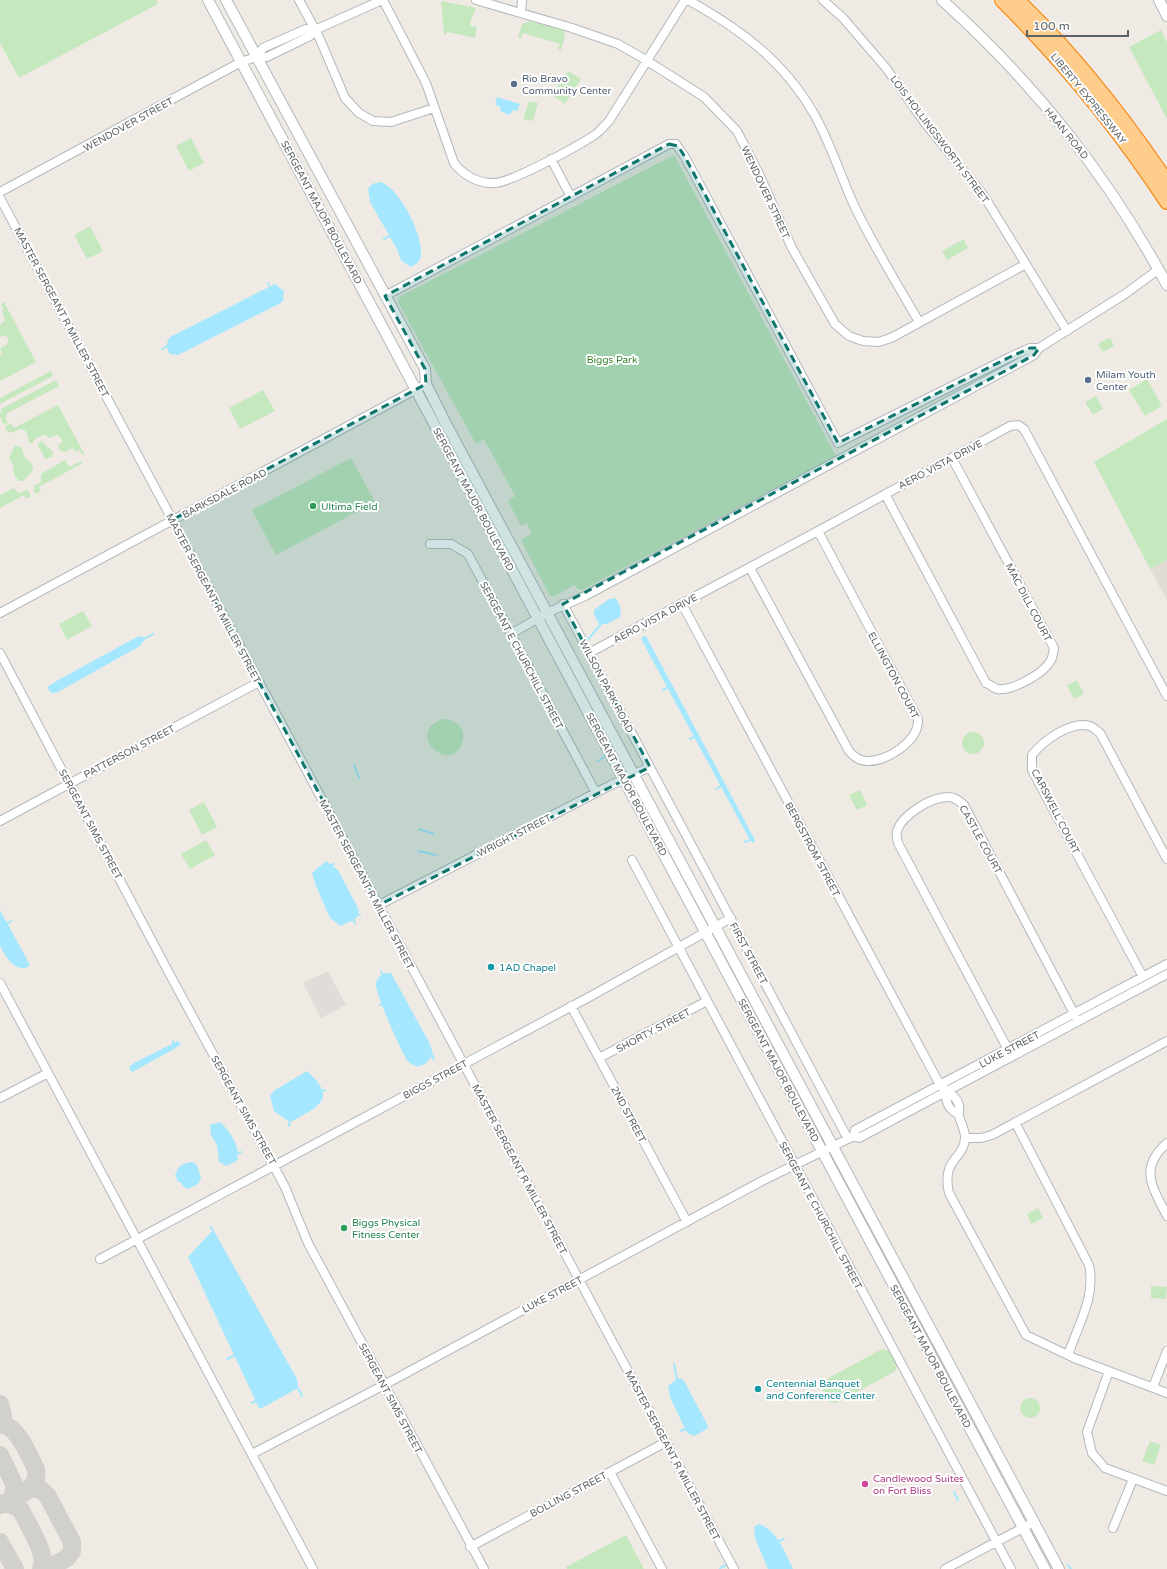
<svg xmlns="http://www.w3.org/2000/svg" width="1167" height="1569" font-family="'Varela Round',sans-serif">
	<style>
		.industrial { fill: #e0ddd8 }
		.education { fill: #e1dcd5 }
		.green { fill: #c6e8bf }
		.water { fill: #a4e7ff }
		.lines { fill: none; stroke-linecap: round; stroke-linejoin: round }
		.stream { stroke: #a4e7ff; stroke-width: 2 }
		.taxiway { stroke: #d1d0cc; stroke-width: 18 }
		.minor-casing { stroke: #b4b8bc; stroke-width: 10 }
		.tertiary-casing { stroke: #b4b8bc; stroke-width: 12 }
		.motorway-casing { stroke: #f37d00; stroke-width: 16 }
		.minor { stroke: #fff; stroke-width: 8 }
		.tertiary { stroke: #fff; stroke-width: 10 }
		.motorway { stroke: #ffcd8b; stroke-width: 14 }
		.marked { fill: #0f766e; fill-opacity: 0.2; stroke: #0f766e; stroke-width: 3; stroke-dasharray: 8 5; stroke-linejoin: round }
		.service-dot { fill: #5c6f8a; stroke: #fff; stroke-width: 1.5 }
		.leisure-dot { fill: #2e9e5b; stroke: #fff; stroke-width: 1.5 }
		.culture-dot { fill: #0f9aa8; stroke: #fff; stroke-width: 1.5 }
		.hotel-dot { fill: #d1479c; stroke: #fff; stroke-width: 1.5 }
		.labels { text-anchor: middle; stroke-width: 4; stroke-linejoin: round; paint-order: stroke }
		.service-label { font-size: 10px; fill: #4e5e75; stroke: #fff; text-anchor: start }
		.street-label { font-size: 10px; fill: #5c6265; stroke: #fff }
		.park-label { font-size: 10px; fill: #3a822f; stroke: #fff }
		.leisure-label { font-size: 10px; fill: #27864d; stroke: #fff; text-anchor: start }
		.culture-label { font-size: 10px; fill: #0d838f; stroke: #fff; text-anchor: start }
		.hotel-label { font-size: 10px; fill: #b23c85; stroke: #fff; text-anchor: start }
	</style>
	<rect width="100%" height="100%" fill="#efebe4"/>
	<path class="industrial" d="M328,971L346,1005L321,1018L303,983Z"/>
	<path class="education" d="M1167,560V600L1150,569Z"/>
	<path class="green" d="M0,0H156L158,4L19,78L0,43Z
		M441,1L476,8L470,23L471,26L477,27L475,38L448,32L444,35Z
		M529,21L563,30L565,36L561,50L558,49L560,44L523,33L521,38L518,37L522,24Z
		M1161,30L1167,42V119L1129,47Z
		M568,71L581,79L565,104L552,95Z
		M529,101L538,103L533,121L523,119Z
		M191,138L204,163L189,171L176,146Z
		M674,155L836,456L582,590L578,589L574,585L553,597L549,594L521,540L532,533L527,523L521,526L508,501L515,496L484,439L476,444L398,302L399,297Z
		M90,226L103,251L87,259L74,235Z
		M964,239L968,248L947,260L942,251Z
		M4,302L36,362L0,381V355L2,354L0,348L6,345L9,341L6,335L0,337V325L5,320L2,311L4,310L1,304Z
		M1110,337L1114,346L1103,352L1098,344Z
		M51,371L53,376L0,404V398Z
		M1147,379L1162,406L1145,416L1129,390Z
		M56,380L59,386L6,414L7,416L5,418L8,423L4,425L0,417V413L2,412L1,409Z
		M263,390L275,411L240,429L229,408Z
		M1096,396L1103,409L1093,415L1085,402Z
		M58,405L85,455L82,454L79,450L75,452L73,448L65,452L60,451L58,445L63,441L60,437L57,435L49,438L44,434L35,439L32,444L29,442L26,431L21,429L11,433L7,431L5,427L11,423L14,428Z
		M1167,419V560L1150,569L1094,462Z
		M42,441L53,452L52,457L45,459L38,445L39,442Z
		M15,445L22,448L24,456C26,460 29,460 31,463C37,471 27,476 23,481H19L14,475L13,465L9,458Z
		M351,458L375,502L276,555L252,510Z
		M65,460L69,467L81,461L83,463L39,487L41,491L36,494L33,489L35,488L34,486L41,482V474Z
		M14,488L19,494L27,489L31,496L26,499L24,495L0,508V495Z
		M83,611L92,626L67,640L59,624Z
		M1077,680L1084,694L1074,699L1067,685Z
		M443,719C455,719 468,729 462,743C450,776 403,733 443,719Z
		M962 743a11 11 0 1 1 22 0a11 11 0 1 1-22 0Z
		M860,790L867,805L857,810L849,795Z
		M204,802L217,827L202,835L189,810Z
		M206,840L215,855L190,869L181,854Z
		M1038,1208L1043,1218L1031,1224L1027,1214Z
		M1151,1286L1167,1287L1166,1299L1151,1298Z
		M882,1349L890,1351C896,1357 900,1365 894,1372L836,1403L829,1402L821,1386L825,1380Z
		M1020 1408a10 10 0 1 1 20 0a10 10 0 1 1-20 0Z
		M1150,1441L1161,1445L1154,1465L1142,1461Z
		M626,1535L644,1569H567L566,1567Z"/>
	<path class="water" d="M497,97L520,104L517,111L512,110L510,115L500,111L501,107L495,105Z
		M380,182C399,187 423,235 421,254C421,261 416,265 410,267L401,260L397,249L370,202L368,189L372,184Z
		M275,284L284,291L283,301L279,304L178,355L170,354C166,348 166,343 170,337Z
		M615,598C620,604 622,609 620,617L607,624H599L594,615V610L609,599Z
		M141,636L146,638L140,646L58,692L52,693L49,691L48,686L53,683L135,638Z
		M643,636H646L755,840L754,843L750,840L641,639Z
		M326,861L338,870L359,910L356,919L340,926L330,918L316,886L312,873Z
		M0,910L30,965C18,976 4,956 0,945C0,935 0,920 0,910Z
		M384,973H391L430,1044L433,1055L425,1064L417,1067C414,1065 409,1063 407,1060C401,1051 376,995 376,985C376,980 380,975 384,973Z
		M178,1041L181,1044L176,1048L132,1072L130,1070V1066L134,1063Z
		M307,1071C338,1099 319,1106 293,1121H288L274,1111L270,1096L275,1090Z
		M220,1122C230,1131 241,1147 237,1161L226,1166L219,1162L217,1145L211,1135L210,1125Z
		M192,1162L197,1165L201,1178L198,1184L188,1189L185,1188L175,1176C178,1166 182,1163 192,1162Z
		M212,1231H214L297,1379L298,1388L262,1408H259L188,1257Z
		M677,1379H683L708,1426L707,1429L694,1436L687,1433L670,1397L668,1386Z
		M759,1524C778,1531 785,1553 793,1569H768L755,1538L754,1527Z"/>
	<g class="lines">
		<path class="stream" d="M384,239L390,236
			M268,283L269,285
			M162,349L167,346
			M146,638L153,634
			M585,643L601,624
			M663,690L668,687
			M690,739L694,737
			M598,761L607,755
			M354,765L359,778
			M716,789L721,786
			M419,829L434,834
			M745,842L750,840
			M418,851L436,855
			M331,865L334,864
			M357,914L360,915
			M353,919L355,923
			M8,923L11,921
			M381,971L382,973
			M380,1005L382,1004
			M173,1041V1044
			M432,1055L434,1060
			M322,1091L325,1090
			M289,1126L290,1121
			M238,1153L241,1152
			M178,1181L180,1180
			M211,1227L213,1230
			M227,1359L235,1355
			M674,1364L677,1379
			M298,1388L302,1396
			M252,1403L256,1401
			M681,1431L685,1429
			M954,1492L958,1500
			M779,1541L784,1539
			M1068,1565L1071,1569
			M720,1568L728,1564"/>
		<path class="taxiway" d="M0,1404L3,1416L0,1422
			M0,1425C17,1423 29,1456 36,1469C40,1490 15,1497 0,1505
			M0,1455L15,1486L12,1499
			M31,1489H40L47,1495L72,1542V1551L67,1558L47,1569
			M3,1503L15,1506L21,1510C27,1524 49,1555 41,1569
			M0,1542L15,1569"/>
		<g class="minor-casing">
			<path id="minor" d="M299,0L319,37L345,98L359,113L373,121L391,122L434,108
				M383,0L426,83L454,163C463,175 479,184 494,183C511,183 580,145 596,134C601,130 605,125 609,121L685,0
				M476,0L572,28L618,44L641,57L704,97L737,131L759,174L792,248L835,324L849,336L863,341L879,342L893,337L1026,264
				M688,0C740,29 784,61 814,114C830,142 840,174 853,203C872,244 897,283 919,322
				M823,0L843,18L886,68L925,123L984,196L1067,331
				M521,13L522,0
				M256,57L263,48L306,29L315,30
				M551,159L571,197
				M0,192L241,62L256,57H267L310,36L315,30L382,0
				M0,198L734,1569
				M385,296L669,144H676L685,157L838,443L1010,357L1030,348H1039
				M885,494L986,683C989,684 994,688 997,689C1012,691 1044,674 1051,660C1053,657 1053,652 1054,648L952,458
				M430,544H451L468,554L596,793
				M750,568L849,751C854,757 859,761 867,761C887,762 919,741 918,719L818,531
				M563,604L848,1139
				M682,604L940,1085C947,1092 956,1095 959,1105C960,1108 958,1112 959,1116C961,1123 965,1130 965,1137C965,1159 941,1158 949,1193L1026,1335L1074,1358L1167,1393
				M0,613L426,384
				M511,634L547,613L585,596L1034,355L1039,348L1125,294L1159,269
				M0,653L169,973L285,1187L308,1243L484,1569
				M589,653L818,531L1010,426L1018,425L1024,429L1167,696
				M0,821L259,682
				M632,860L1011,1569
				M379,905L611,785L650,767
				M1143,977L1032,770V755C1043,741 1071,720 1090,726C1093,727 1097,731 1100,733L1167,859
				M0,983L313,1569
				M571,1006L687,1222
				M1012,1057L898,843C897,839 896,834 897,831C902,815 931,797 948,797C955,797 959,801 964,805L1078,1021
				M599,1058L707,1001
				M947,1092C945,1102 948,1109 958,1114
				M0,1098L48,1073
				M1015,1122L1089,1265C1096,1297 1078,1325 1068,1355
				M854,1136L859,1138L1167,974
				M965,1138H981L992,1135L1167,1041
				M1167,1143C1138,1168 1153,1188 1167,1216
				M100,1259L591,996L731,918
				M1109,1371L1087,1432L1092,1453L1105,1468L1167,1491
				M1153,1387L1167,1351
				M252,1454L384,1385L762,1181L854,1136L855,1130L1167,964
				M610,1472L662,1569
				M1113,1528L1133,1479
				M470,1547L666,1442
				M945,1569L1034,1522"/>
		</g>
		<g class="tertiary-casing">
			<path id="tertiary" d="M208,0L1045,1569
				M226,0L425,369L426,384L445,422L1059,1569
				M942,0C1035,84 1107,174 1167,285
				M1159,0L1167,16"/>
		</g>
		<g class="motorway-casing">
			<path id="motorway" d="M1002,0C1064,62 1119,129 1167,202
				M1017,0C1074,54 1123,117 1167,182"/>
		</g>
		<use href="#minor" class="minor"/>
		<use href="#tertiary" class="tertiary"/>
		<use href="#motorway" class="motorway"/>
	</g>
	<path class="marked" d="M669,144L678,146L685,157L838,443L1010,357L1030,348H1039L1034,355L1007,370L563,604L650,767L379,905L172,520L426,384L425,369L385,296Z"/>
	<g class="service-dot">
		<circle cx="514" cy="84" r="4"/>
		<circle cx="1088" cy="380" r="4"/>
	</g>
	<g class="leisure-dot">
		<circle cx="313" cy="506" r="4"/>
		<circle cx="344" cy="1228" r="4"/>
	</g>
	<g class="culture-dot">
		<circle cx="491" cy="967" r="4"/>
		<circle cx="758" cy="1389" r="4"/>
	</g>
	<circle class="hotel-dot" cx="865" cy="1484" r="4"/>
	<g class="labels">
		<g class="service-label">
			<text x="522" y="82">Rio Bravo<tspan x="522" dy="12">Community Center</tspan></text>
			<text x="1096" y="378">Milam Youth<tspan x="1096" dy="12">Center</tspan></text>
		</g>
		<g class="street-label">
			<text transform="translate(1089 98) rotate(51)" y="4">LIBERTY EXPRESSWAY</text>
			<text transform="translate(128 124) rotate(-29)" y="4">WENDOVER STREET</text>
			<text transform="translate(1067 133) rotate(51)" y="4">HAAN ROAD</text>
			<text transform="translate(940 139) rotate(53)" y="4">LOIS HOLLINGSWORTH STREET</text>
			<text transform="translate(766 192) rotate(65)" y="4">WENDOVER STREET</text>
			<text transform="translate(322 212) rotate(62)" y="4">SERGEANT MAJOR BOULEVARD</text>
			<text transform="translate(62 312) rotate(62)" y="4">MASTER SERGEANT R MILLER STREET</text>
			<text transform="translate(940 464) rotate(-28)" y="4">AERO VISTA DRIVE</text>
			<text transform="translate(224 493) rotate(-28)" y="4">BARKSDALE ROAD</text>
			<text transform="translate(474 499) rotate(62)" y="4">SERGEANT MAJOR BOULEVARD</text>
			<text transform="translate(214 598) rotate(62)" y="4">MASTER SERGEANT R MILLER STREET</text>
			<text transform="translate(1029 602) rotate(62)" y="4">MAC DILL COURT</text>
			<text transform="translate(655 618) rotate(-28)" y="4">AERO VISTA DRIVE</text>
			<text transform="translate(522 655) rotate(62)" y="4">SERGEANT E CHURCHILL STREET</text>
			<text transform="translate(894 675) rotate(62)" y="4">ELLINGTON COURT</text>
			<text transform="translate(607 686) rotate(62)" y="4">WILSON PARK ROAD</text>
			<text transform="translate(129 751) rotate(-28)" y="4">PATTERSON STREET</text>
			<text transform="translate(627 784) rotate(62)" y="4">SERGEANT MAJOR BOULEVARD</text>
			<text transform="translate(1056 811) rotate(63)" y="4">CARSWELL COURT</text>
			<text transform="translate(91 824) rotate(62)" y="4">SERGEANT SIMS STREET</text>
			<text transform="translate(514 835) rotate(-27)" y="4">WRIGHT STREET</text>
			<text transform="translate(981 839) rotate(61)" y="4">CASTLE COURT</text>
			<text transform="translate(813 849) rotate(62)" y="4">BERGSTROM STREET</text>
			<text transform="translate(367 884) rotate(62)" y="4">MASTER SERGEANT R MILLER STREET</text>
			<text transform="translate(749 953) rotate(62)" y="4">FIRST STREET</text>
			<text transform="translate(653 1030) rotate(-28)" y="4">SHORTY STREET</text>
			<text transform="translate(1009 1049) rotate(-28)" y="4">LUKE STREET</text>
			<text transform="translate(779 1070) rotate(62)" y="4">SERGEANT MAJOR BOULEVARD</text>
			<text transform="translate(435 1079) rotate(-28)" y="4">BIGGS STREET</text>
			<text transform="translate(244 1110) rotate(61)" y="4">SERGEANT SIMS STREET</text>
			<text transform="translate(629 1114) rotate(62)" y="4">2ND STREET</text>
			<text transform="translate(520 1169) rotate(62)" y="4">MASTER SERGEANT R MILLER STREET</text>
			<text transform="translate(821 1215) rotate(62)" y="4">SERGEANT E CHURCHILL STREET</text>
			<text transform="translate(552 1294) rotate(-28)" y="4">LUKE STREET</text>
			<text transform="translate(931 1356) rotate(62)" y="4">SERGEANT MAJOR BOULEVARD</text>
			<text transform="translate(391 1398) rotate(62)" y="4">SERGEANT SIMS STREET</text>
			<text transform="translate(673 1455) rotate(62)" y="4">MASTER SERGEANT R MILLER STREET</text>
			<text transform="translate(568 1494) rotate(-28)" y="4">BOLLING STREET</text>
		</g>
		<g class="park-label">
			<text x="612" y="363">Biggs Park</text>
		</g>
		<g class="leisure-label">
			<text x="321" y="510">Ultima Field</text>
			<text x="352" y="1226">Biggs Physical<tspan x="352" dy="12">Fitness Center</tspan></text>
		</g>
		<g class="culture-label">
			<text x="499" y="971">1AD Chapel</text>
			<text x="766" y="1387">Centennial Banquet<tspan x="766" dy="12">and Conference Center</tspan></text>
		</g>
		<g class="hotel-label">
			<text x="873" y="1482">Candlewood Suites<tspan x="873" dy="12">on Fort Bliss</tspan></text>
		</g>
	</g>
	<path d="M1027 30v6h101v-6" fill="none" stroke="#5c6265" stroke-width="2"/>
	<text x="1033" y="30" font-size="12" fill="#5c6265" stroke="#ffffff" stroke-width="3" paint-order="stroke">100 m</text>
</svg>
